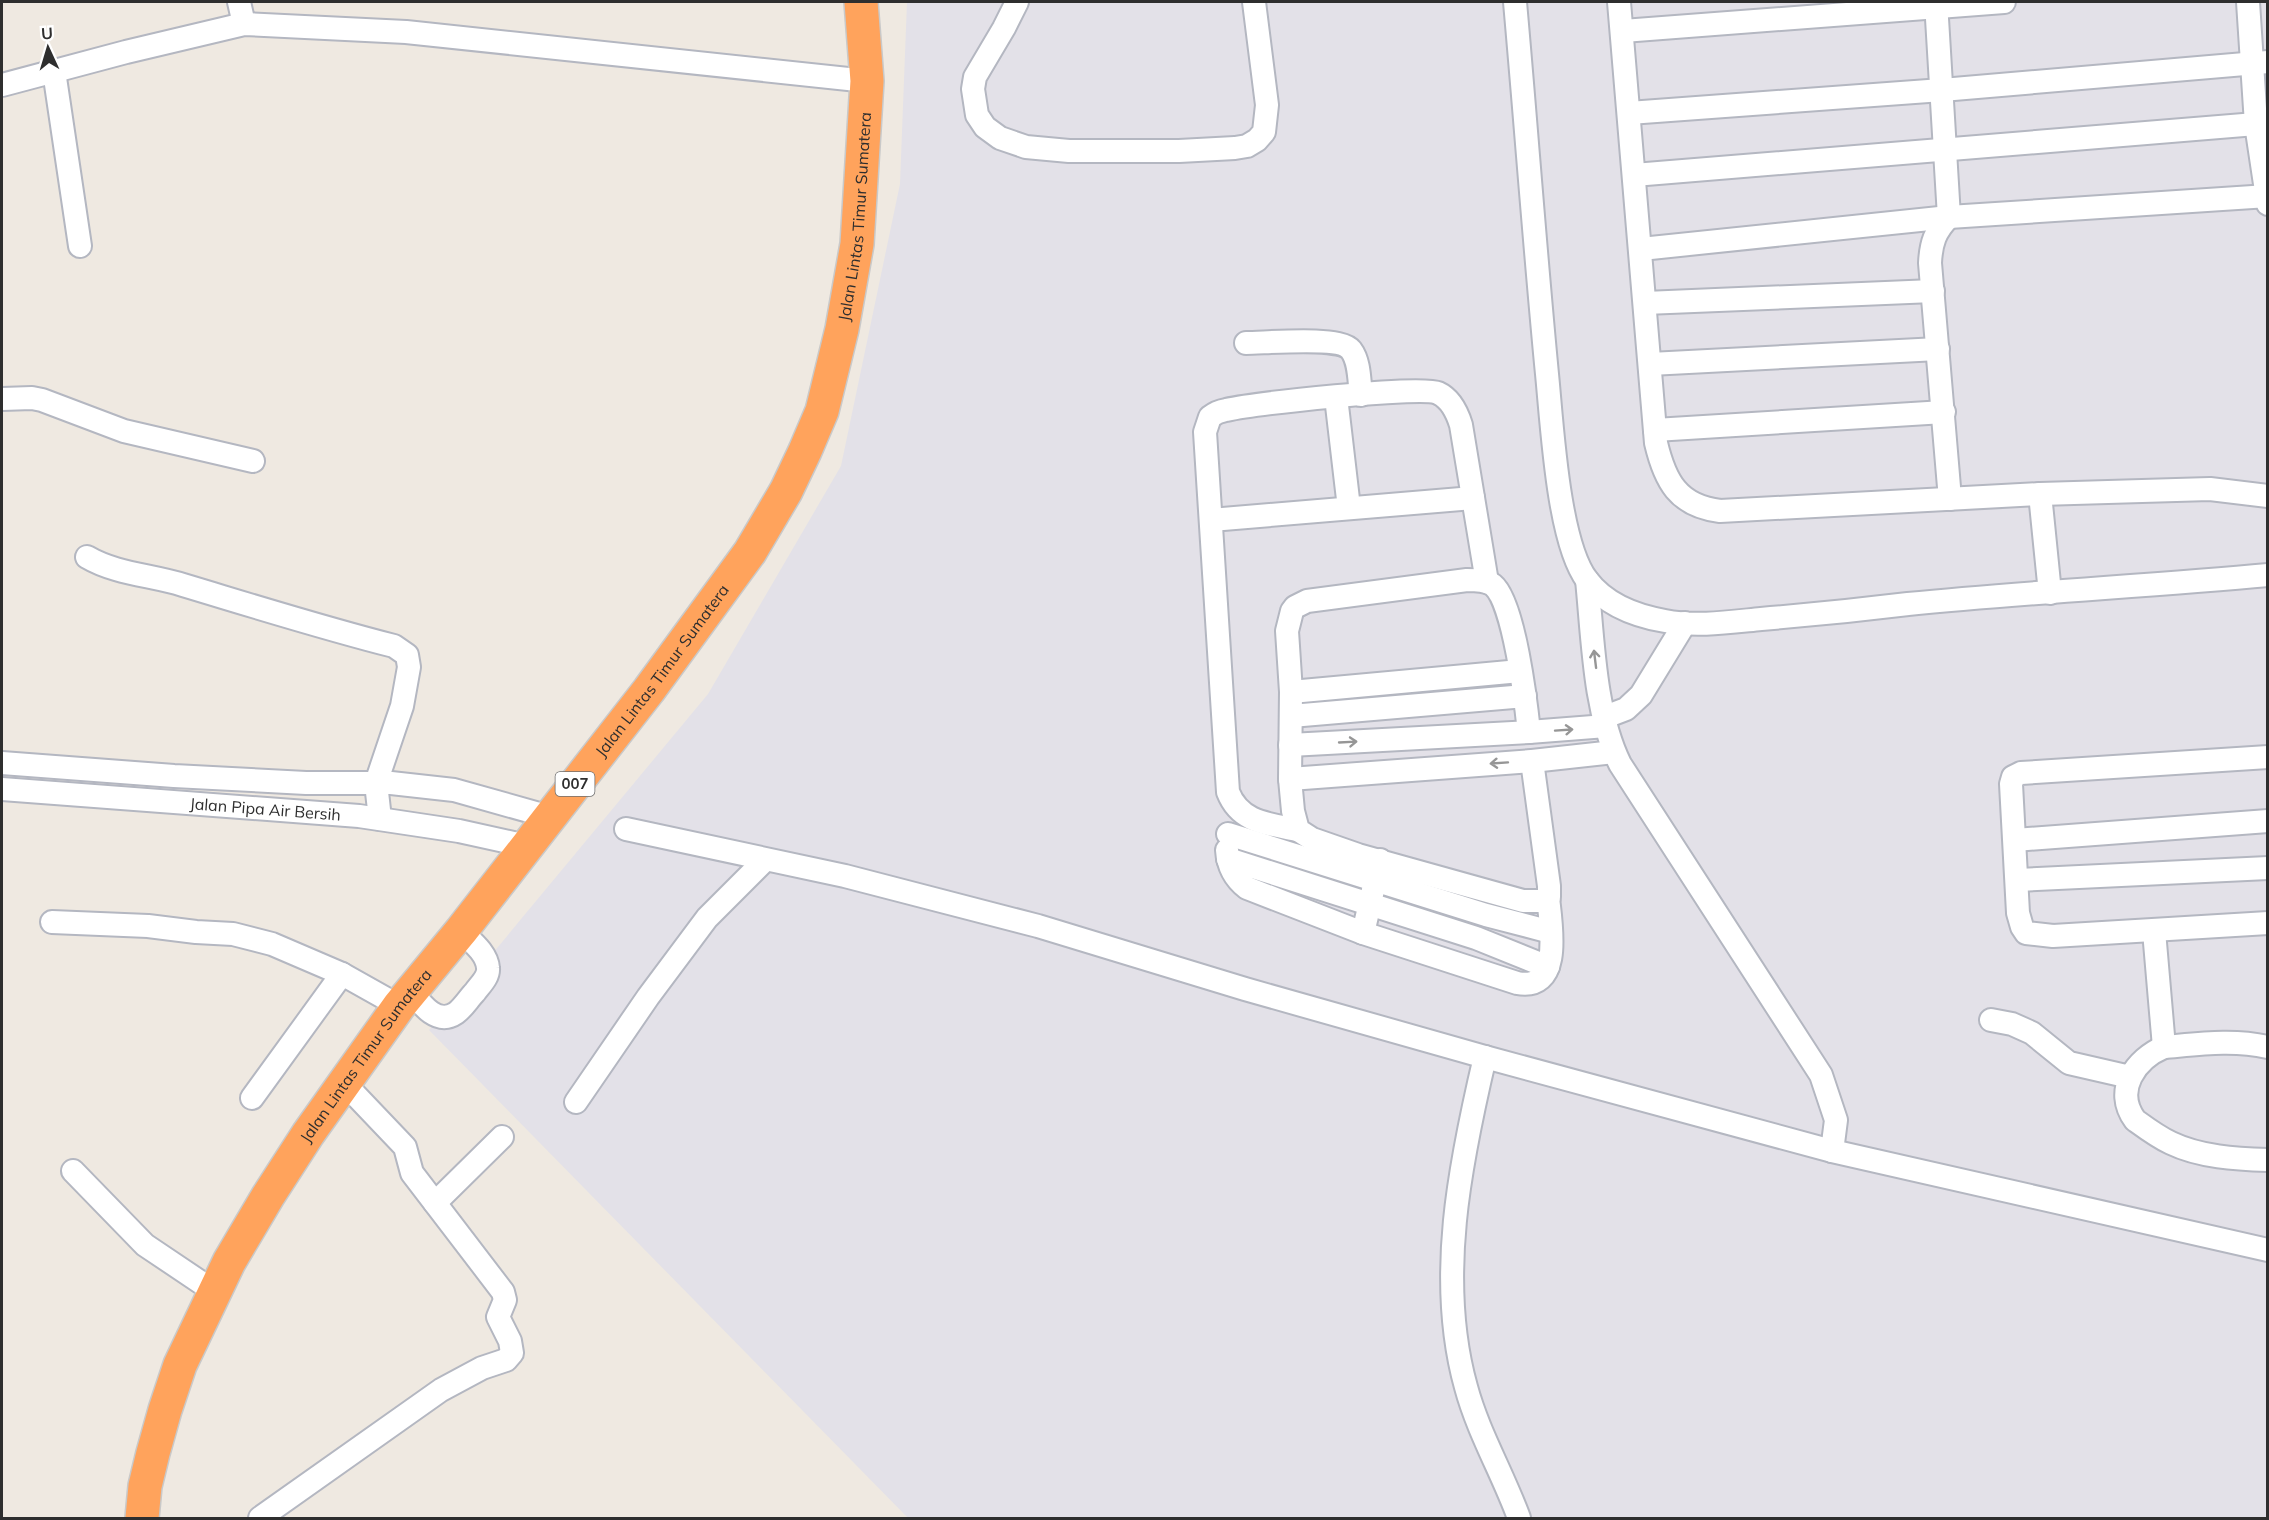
<svg xmlns="http://www.w3.org/2000/svg" width="2269" height="1520" font-family="Mulish,sans-serif">
	<style>
		.industrial { fill: #e3e1e8 }
		.lines { fill: none; stroke-linecap: round; stroke-linejoin: round }
		.minor-casing { stroke: #b4b7c1; stroke-width: 26 }
		.highway-casing { stroke: #c9c9c9; stroke-width: 36 }
		.minor { stroke: #fff; stroke-width: 22 }
		.highway { stroke: #ffa35c; stroke-width: 33 }
		.oneway { stroke: #969696 }
		.labels { text-anchor: middle; stroke-width: 6; stroke-linejoin: round; paint-order: stroke }
		.shield { fill: #fff; stroke: #6d6d6d; stroke-width: 1.5 }
		.shield-label { font-size: 15px; font-weight: bold; fill: #2e2e2e }
		.street-label { font-size: 16px; fill: #2e2e2e; stroke: #fff }
	</style>
	<rect width="100%" height="100%" fill="#efe9e1"/>
	<path class="industrial" d="M907,2H2267V1518H908L429,1030L708,694L841,466L900,184Z"/>
	<g class="lines">
		<g class="minor-casing">
			<g id="minor">
				<path d="M239,2L244,24"/>
				<path d="M1017,2L1004,28L975,77L973,89L977,115L985,127L1000,138L1026,147L1069,151H1179L1235,148L1247,146L1257,140L1264,132L1267,105L1254,2"/>
				<path d="M1515,2C1526,125 1535,250 1547,374C1552,424 1558,542 1587,580C1605,604 1636,616 1665,621C1696,627 1730,622 1761,619C1810,615 1859,610 1908,604C2028,592 2148,586 2268,575"/>
				<path d="M1619,2L1656,443C1665,481 1678,506 1720,511L2040,494L2210,489L2268,496"/>
				<path d="M1936,2L1949,217C1935,231 1931,243 1930,263L1950,499"/>
				<path d="M2248,2L2256,124L2268,204"/>
				<path d="M1623,31L2004,2"/>
				<path d="M54,71L80,246"/>
				<path d="M2,85L126,52L244,24L406,32L867,81"/>
				<path d="M1629,113L1942,90L2268,62"/>
				<path d="M1634,175L2268,123"/>
				<path d="M1641,249L1949,217L2268,196"/>
				<path d="M1645,303L1933,291"/>
				<path d="M1246,343C1266,343 1341,336 1351,350C1360,362 1359,381 1361,395"/>
				<path d="M1650,364L1938,349"/>
				<path d="M1336,397L1349,508"/>
				<path d="M2,399L32,398L42,400L124,431L253,461"/>
				<path d="M1655,430L1944,412"/>
				<path d="M2040,494L2050,593"/>
				<path d="M1211,520L1473,498"/>
				<path d="M87,557C116,574 151,575 183,585C253,606 323,628 394,646L407,655L409,667L402,706L376,783L380,819"/>
				<path d="M1587,580C1593,639 1594,711 1620,764L1821,1075L1836,1120L1832,1151"/>
				<path d="M1291,692L1520,671"/>
				<path d="M1291,716L1525,696"/>
				<path d="M1605,717L1626,709L1641,695L1685,623"/>
				<path d="M1529,732C1526,703 1514,602 1493,585C1486,580 1476,580 1467,580L1307,601L1295,607L1292,611L1287,631L1291,692L1290,779L1293,811L1298,830L1312,839L1358,855L1523,901H1542L1549,897V886L1532,761"/>
				<path d="M1290,745L1529,732L1606,726"/>
				<path d="M2268,757L2021,773L2013,777L2011,784L2018,913L2022,927L2026,933L2053,936L2268,923"/>
				<path d="M2,763L174,776L306,783H391L454,790L550,817"/>
				<path d="M1290,779L1532,761L1614,752"/>
				<path id="s1" d="M2,789L359,816L459,831L527,846"/>
				<path d="M626,829L845,876L1038,926L1245,989L1485,1057L1832,1151L2268,1250"/>
				<path d="M1298,830C1269,824 1240,823 1228,792L1205,432L1210,417C1215,413 1220,411 1226,410C1253,404 1420,385 1438,393C1451,399 1457,412 1461,425L1487,582"/>
				<path d="M1228,834L1486,915L1551,932"/>
				<path d="M2015,840L2268,821"/>
				<path d="M1227,850C1228,866 1234,878 1247,888L1363,933"/>
				<path d="M1228,859L1476,938L1548,967"/>
				<path d="M1380,860L1363,933L1517,983C1563,992 1551,925 1548,898"/>
				<path d="M2018,880L2268,868"/>
				<path d="M52,922L148,926L196,932L233,934L272,944L342,974L399,1006"/>
				<path d="M2154,931L2164,1047C2199,1044 2233,1039 2268,1047"/>
				<path d="M411,991C421,1004 437,1026 456,1013C463,1008 469,998 475,992C480,985 489,977 488,968C487,953 471,941 461,931"/>
				<path d="M1991,1020L2012,1024L2032,1033L2069,1063L2130,1077"/>
				<path d="M2164,1047C2136,1059 2113,1090 2135,1120C2146,1128 2158,1137 2171,1143C2200,1157 2236,1159 2268,1160"/>
				<path d="M1485,1057C1460,1163 1436,1280 1466,1387C1478,1432 1503,1474 1519,1518"/>
				<path d="M252,1098L342,974"/>
				<path d="M576,1102L648,997L707,918L765,860"/>
				<path d="M73,1171L145,1245L215,1292"/>
				<path d="M435,1203L502,1137"/>
				<path d="M260,1518L441,1390L482,1368L506,1360L512,1353L510,1341L498,1317L505,1300L503,1292L412,1173L405,1147L344,1083"/>
			</g>
		</g>
		<g class="highway-casing">
			<g id="highway">
				<path id="s2" d="M142,1518L145,1486L153,1453L165,1410L180,1365L229,1262L268,1196L308,1134L399,1006L461,931L649,690L750,552L786,491L805,451L822,411L842,329L857,244L867,81L861,2"/>
			</g>
		</g>
		<use href="#minor" class="minor"/>
		<use href="#highway" class="highway"/>
	</g>
	<defs><path id="oneway-shaft" d="M-6 0H5M1.5-3L5.5 0L1.5 3" fill="none" stroke-width="1.6" stroke-linecap="round" stroke-linejoin="round" transform="scale(1.5)"/></defs>
	<g class="oneway">
		<use href="#oneway-shaft" transform="translate(1595 659) rotate(-97)"/>
		<use href="#oneway-shaft" transform="translate(1564 730) rotate(-4)"/>
		<use href="#oneway-shaft" transform="translate(1348 742) rotate(-3)"/>
		<use href="#oneway-shaft" transform="translate(1499 763) rotate(176)"/>
	</g>
	<g class="labels">
		<rect class="shield" x="555.5" y="772" width="39" height="24" rx="4.5"/>
		<g class="shield-label">
			<text x="575" y="789">007</text>
		</g>
		<g class="street-label">
			<text dy="6" stroke="none"><textPath href="#s2" startOffset="1510">Jalan Lintas Timur Sumatera</textPath></text>
			<text dy="6" stroke="none"><textPath href="#s2" startOffset="1006">Jalan Lintas Timur Sumatera</textPath></text>
			<text dy="6" stroke="none"><textPath href="#s1" startOffset="264">Jalan Pipa Air Bersih</textPath></text>
			<text dy="6" stroke="none"><textPath href="#s2" startOffset="520">Jalan Lintas Timur Sumatera</textPath></text>
		</g>
	</g>
	<rect width="2269" height="1520" fill="none" stroke="#2e2e2e" stroke-width="6"/>
	<g transform="translate(48 48) rotate(356)" stroke="#ffffff" stroke-width="4.5" paint-order="stroke">
	<path d="M0-4.5L10 22L0 15L-10 22Z" fill="#2e2e2e"/>
	<text y="-9" font-size="16" font-weight="bold" text-anchor="middle" fill="#2e2e2e">U</text>
	</g>
</svg>
